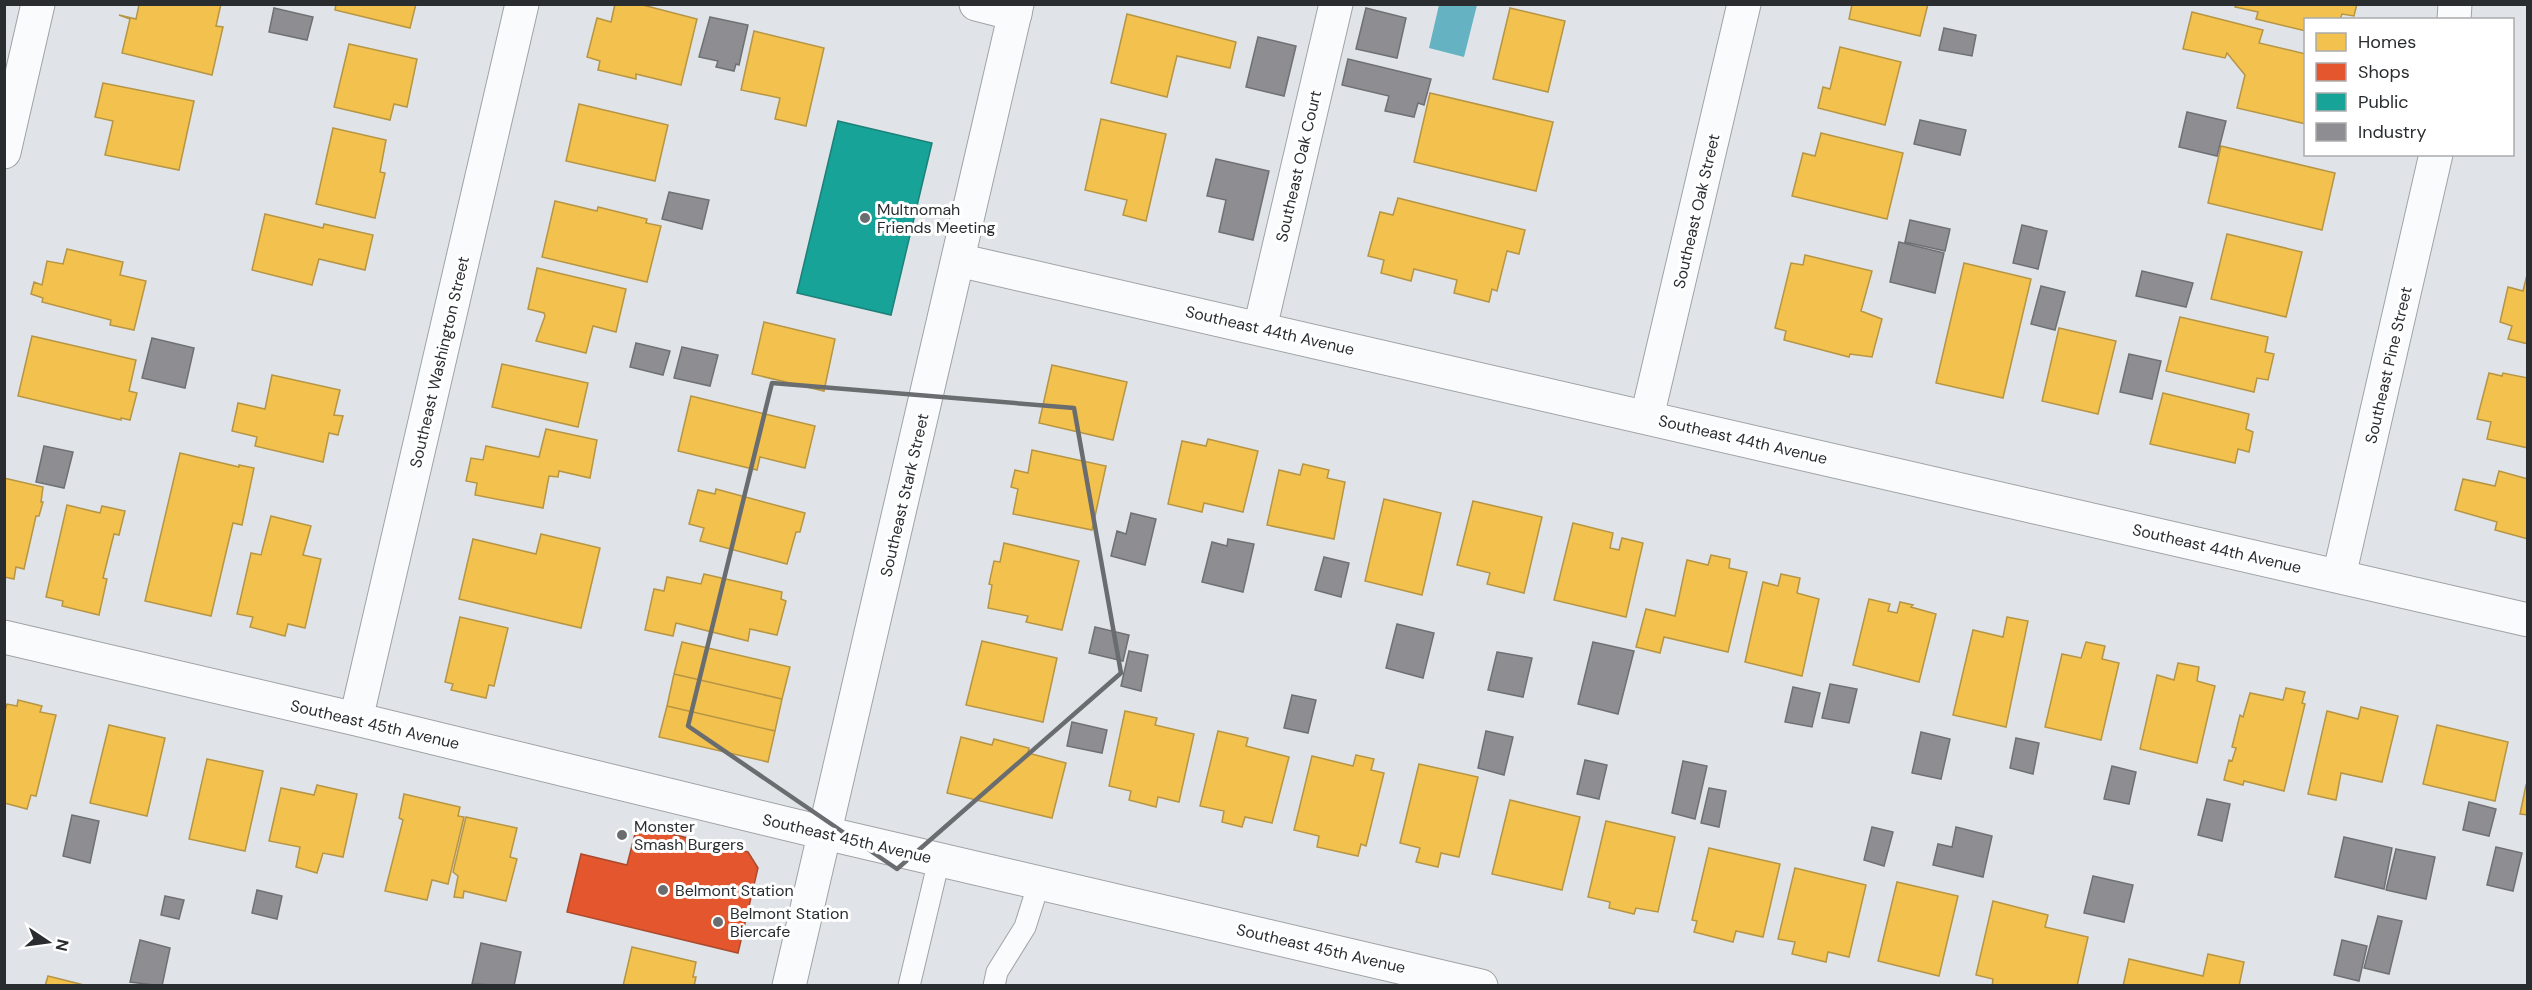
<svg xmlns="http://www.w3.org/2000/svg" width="2532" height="990" font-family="'DM Sans',sans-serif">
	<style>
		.water { fill: #65b3c2 }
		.homes { fill: #f2c14e; stroke: #b69545; stroke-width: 1.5 }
		.shops { fill: #e4572e; stroke: #ac4a2e; stroke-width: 1.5 }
		.public { fill: #17a398; stroke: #1d8078; stroke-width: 1.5 }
		.industry { fill: #8d8d92; stroke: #6f7074; stroke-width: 1.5 }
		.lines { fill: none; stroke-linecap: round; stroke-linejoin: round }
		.lane-casing { stroke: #a0a3a5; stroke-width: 23 }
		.street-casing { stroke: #a0a3a5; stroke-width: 35 }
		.secondary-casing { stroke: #a0a3a5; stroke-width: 35 }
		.lane { stroke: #fafbfc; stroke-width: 21 }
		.street { stroke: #fafbfc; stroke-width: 33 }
		.secondary { stroke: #fafbfc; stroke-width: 33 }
		.marked { fill: none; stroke: #6a6d70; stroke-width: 4.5; stroke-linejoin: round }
		.poi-dot { fill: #6a6d70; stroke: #fff; stroke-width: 2 }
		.labels { text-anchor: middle; stroke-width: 6; stroke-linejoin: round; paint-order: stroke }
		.street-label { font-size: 16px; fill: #2a2d2f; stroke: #fff }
		.poi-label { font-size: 16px; fill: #2a2d2f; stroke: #fff; text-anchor: start }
	</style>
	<rect width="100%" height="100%" fill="#e0e4e8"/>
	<path class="water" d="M1439,5H1477L1464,57L1429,48Z"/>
	<path class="homes" d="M136,4H221L216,26L223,27L212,75L122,53L130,19L119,15L136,19L139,5Z
		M336,4H416L410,28L335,10Z
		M615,4H639L697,19L681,85L636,74V79L598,70L600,61L587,57L597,18L611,22Z
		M1852,4H1928L1920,36L1849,19Z
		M2236,4H2357L2354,16L2342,14L2340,20H2306V31L2256,19L2258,12L2235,7Z
		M1510,8L1565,21L1548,92L1493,79Z
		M2192,12L2263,30L2259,43L2306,54V124L2237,108L2245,75L2227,53L2225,58L2183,49Z
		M1127,14L1236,42L1230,68L1177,56L1167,97L1111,83Z
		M754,31L824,48L806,126L775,119L780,98L741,90Z
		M349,44L417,59L407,107L394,104L390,120L334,107Z
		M1840,47L1901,62L1885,125L1818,108L1823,87L1830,89Z
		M103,83L194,101L179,170L105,155L113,121L95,117Z
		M1430,93L1553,122L1536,191L1414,162Z
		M579,104L668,125L655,181L566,161Z
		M1101,119L1166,134L1146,221L1123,215L1127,200L1085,190Z
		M333,128L386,140L380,172L385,173L375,218L316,204Z
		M1821,133L1903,153L1887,219L1792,196L1803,153L1815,156Z
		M2221,146L2335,173L2322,230L2208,203Z
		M1398,198L1525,230L1519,254L1507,251L1497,291L1492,289L1489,302L1454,293L1457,280L1414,269L1411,281L1381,273L1384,260L1368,256L1380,212L1393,215Z
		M555,201L597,211L598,207L647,219L646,223L661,226L647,282L542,257Z
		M265,214L323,228L324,224L373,235L365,270L319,259L312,285L252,270Z
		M2227,234L2302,252L2286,317L2211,299Z
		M67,249L123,262L120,275L146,281L134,330L110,325L111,320L42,302L43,298L31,294L34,282L42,285L47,261L63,264Z
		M1805,255L1872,271L1861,311L1882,319L1872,357L1850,354L1849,357L1784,340L1786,331L1775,328L1791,263L1803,265Z
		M1964,263L2031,279L2003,398L1936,383Z
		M537,268L626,289L616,332L593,326L586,353L536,341L545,316L544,313L528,309Z
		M2527,275H2528V344L2508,339L2512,326L2500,322L2508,287L2523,291Z
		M2180,317L2268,337L2265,352L2274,354L2268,380L2257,378L2254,392L2166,371Z
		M764,322L835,339L824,391L752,374Z
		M2059,328L2116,341L2098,414L2042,401Z
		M32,336L136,360L129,391L137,393L130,420L121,418V420L18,396Z
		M502,364L588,383L578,427L492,407Z
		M1052,365L1127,382L1113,440L1039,423Z
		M2489,373L2502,376L2503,373L2528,378V448L2487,439L2491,422L2477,419Z
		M272,375L340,390L334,415L343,416L338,435L329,433L323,462L255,446L257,437L232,431L238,403L265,409Z
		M2163,393L2249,414L2246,429L2253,432L2249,452L2238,449L2235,463L2150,444Z
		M691,396L815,426L805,468L760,457L757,470L678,451Z
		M546,429L597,440L590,478L559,471L558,477L549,476L543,508L475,495L477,483L466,481L471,458L483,460L486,446L539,457Z
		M1208,439L1258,451L1243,512L1204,503L1202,512L1168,504L1182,441L1206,446Z
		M1032,450L1106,466L1092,530L1013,514L1018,489L1011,487L1015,470L1028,473Z
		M180,453L239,467V465L254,468L242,525L233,523L211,616L145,601Z
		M1303,464L1329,470L1327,478L1345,482L1334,539L1267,525L1279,470L1300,475Z
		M2499,471L2528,479V539L2495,530L2497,522L2455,510L2463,479L2495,486Z
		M4,478L43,487L41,502H43L39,516H36L24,569L16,567L14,579L4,577Z
		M716,489L805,513L800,532H796L787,564L700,541L704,528L689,524L698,490L715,494Z
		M1384,499L1441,513L1422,595L1365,581Z
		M1473,501L1542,517L1524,593L1487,584L1490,573L1457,565Z
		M67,505L100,513L102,506L125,511L119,535L114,534L103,578L107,579L99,615L62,606L63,601L46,597Z
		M271,516L311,526L303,555L321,559L305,628L288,624L285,636L250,627L253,617L237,614L251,553L261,555Z
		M1573,523L1613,533L1610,548L1619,550L1622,538L1643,543L1626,617L1554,600Z
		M541,534L600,548L581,628L459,599L473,539L536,554Z
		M1004,543L1079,561L1062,630L1026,622L1028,616L988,608L992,585L989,584L994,561L1000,562Z
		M1711,555L1730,559L1729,568L1747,572L1728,652L1664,637L1660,653L1636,647L1646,609L1675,616L1687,560L1708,565Z
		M704,574L782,592L781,599L786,601L777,635L750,629L748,641L676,623L673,636L645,630L654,589L664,591L667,577L701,584Z
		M1781,574L1800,578L1797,593L1819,599L1802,676L1745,662L1763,582L1778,586Z
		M1869,599L1890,604L1888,611L1897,613L1900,602L1913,605L1911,607L1936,614L1919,682L1853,665Z
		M460,617L508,628L494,686L489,685L486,698L451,690L453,684L445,682Z
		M2007,617L2028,621L2006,727L1953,715L1973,630L2003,637Z
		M982,641L1057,658L1043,722L966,705Z
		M682,642L790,667L782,699L674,674Z
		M2086,642L2105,646L2102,659L2119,663L2101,740L2045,727L2062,654L2081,658Z
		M2178,663L2199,667L2197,681L2215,686L2197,763L2140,749L2157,675L2174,680Z
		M674,674L782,699L775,731L667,706Z
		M2286,688L2305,692L2302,703L2305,704L2284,791L2244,781L2243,785L2224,780L2229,760L2232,761L2236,748L2232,747L2240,715L2243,717L2250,693L2283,700Z
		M18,700L42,706L40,712L56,715L36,796L31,795L27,809L4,803V714L7,704L17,706Z
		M667,706L775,731L768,762L659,737Z
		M2361,707L2398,716L2382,782L2341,773L2336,800L2308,794L2327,711L2358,719Z
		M1125,711L1157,718L1155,725L1194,734L1179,802L1158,797L1156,807L1129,800L1131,791L1109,786Z
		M109,725L165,738L147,816L90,803Z
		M2437,725L2508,742L2495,801L2423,784Z
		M1218,731L1248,738L1246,746L1289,757L1272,823L1245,817L1242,827L1222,822L1224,811L1200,806Z
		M961,737L992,745L994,739L1029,748L1028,753L1066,763L1052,818L947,793Z
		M1356,755L1374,759L1371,770L1384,773L1366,846L1361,844L1358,856L1317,847L1319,836L1294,830L1312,756L1353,766Z
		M207,759L263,771L245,851L189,839Z
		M1419,764L1478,777L1459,857L1441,853L1438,867L1416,862L1420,848L1400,843Z
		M317,785L357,794L343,857L323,853L317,873L296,867L300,847L269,841L281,788L314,795Z
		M2526,785H2528V815L2520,814Z
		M404,794L460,807L458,816L464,817L448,884L432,880L427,900L385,891L403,820L399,818Z
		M1510,800L1580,817L1562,890L1492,874Z
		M466,817L517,828L510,857L517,859L506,901L464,891L463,898L454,897L458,876L453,872Z
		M1606,821L1675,837L1658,912L1636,908L1634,914L1609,908L1610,902L1588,897Z
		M1709,848L1780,864L1763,937L1736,931L1733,942L1694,932L1697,921L1692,920Z
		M1795,868L1866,885L1849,957L1828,952L1826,962L1792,954L1795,942L1778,939Z
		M1897,882L1958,896L1939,976L1878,961Z
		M1993,901L2048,915L2045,927L2088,937L2077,986H1992L1993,979L1976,975Z
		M632,947L696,962L693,977H696L694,986H623Z
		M2208,954L2244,962L2239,986H2123L2129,959L2203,976Z
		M48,976L88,986H45Z"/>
	<path class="shops" d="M637,826L748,852L758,868L738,953L567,912L581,854L627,865Z"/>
	<path class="public" d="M838,121L932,143L891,315L797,293Z"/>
	<path class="industry" d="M274,8L313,17L307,40L269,32Z
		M1366,8L1406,18L1397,58L1356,49Z
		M710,17L748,25L739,65L736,64L734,71L716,67L718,61L699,57Z
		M1944,28L1976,35L1972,56L1939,50Z
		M1258,37L1296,46L1284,96L1246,87Z
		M1348,59L1431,79L1424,105L1418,103L1414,117L1385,111L1389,96L1342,85Z
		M2187,112L2226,121L2217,156L2179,147Z
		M1920,120L1966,130L1960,155L1914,144Z
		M1216,159L1269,171L1253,240L1219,232L1226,200L1207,196Z
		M669,192L709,200L702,229L662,219Z
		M1910,220L1950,229L1945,251L1905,242Z
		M2022,225L2047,231L2038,269L2013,263Z
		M1899,242L1944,253L1935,293L1890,282Z
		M2142,271L2193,283L2186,307L2136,296Z
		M2041,286L2065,292L2055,330L2031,324Z
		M152,338L194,348L185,388L142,378Z
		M636,343L670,351L663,375L630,367Z
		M682,347L718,355L710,386L674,378Z
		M2129,354L2161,361L2152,399L2120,392Z
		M44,446L73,452L64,488L36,482Z
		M1131,513L1156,519L1145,565L1111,556L1117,531L1126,534Z
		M1228,539L1254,544L1243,592L1202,582L1212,542L1227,546Z
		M1324,557L1349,563L1341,597L1315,590Z
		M1397,624L1434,633L1423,678L1386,668Z
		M1095,627L1129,635L1123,661L1089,653Z
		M1593,642L1634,651L1618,714L1578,704Z
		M1129,651L1148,655L1141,691L1121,686Z
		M1497,652L1532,658L1523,697L1488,690Z
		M1830,684L1857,689L1849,723L1822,718Z
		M1793,687L1820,693L1812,727L1785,722Z
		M1292,695L1316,700L1308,733L1284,728Z
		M1072,722L1107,730L1102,753L1067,746Z
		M1486,731L1513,737L1504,775L1478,768Z
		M1921,732L1950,739L1941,779L1912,773Z
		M2016,738L2039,743L2033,774L2010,768Z
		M1585,760L1607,765L1599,799L1577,794Z
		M1683,761L1707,766L1695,819L1672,813Z
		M2112,766L2136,772L2129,804L2104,799Z
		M1709,788L1726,791L1719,827L1701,823Z
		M2207,799L2230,804L2222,841L2198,835Z
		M2469,802L2496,809L2489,836L2463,830Z
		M72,815L99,821L90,863L63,856Z
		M1872,827L1893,832L1884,866L1864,860Z
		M1956,827L1992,836L1983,877L1933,865L1938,844L1952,847Z
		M2344,837L2392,848L2384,889L2335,877Z
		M2496,847L2522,853L2513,891L2487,885Z
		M2396,849L2435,857L2426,899L2386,890Z
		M2093,876L2133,885L2124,922L2084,913Z
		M257,890L282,896L277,919L252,913Z
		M165,896L184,900L179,919L161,915Z
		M2378,916L2402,921L2389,974L2364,968Z
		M140,940L170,948L162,986L130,982Z
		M2342,940L2367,946L2359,981L2334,975Z
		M481,943L521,952L514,986L472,984Z"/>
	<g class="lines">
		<g class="lane-casing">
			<path id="lane" d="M909,986L939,860
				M994,986L997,972L1025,927L1039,883"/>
		</g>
		<g class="street-casing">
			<path id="street" d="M976,4L1015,14
				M2454,20L2455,4
				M4,152L38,4
				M958,260L2528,620
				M1260,328L1336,4
				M1647,417L1744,4
				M2339,576L2436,154
				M4,637L356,719L825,833L1481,986
				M356,719L522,4"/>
		</g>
		<g class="secondary-casing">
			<path id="secondary" d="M789,986L1017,4"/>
		</g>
		<use href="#lane" class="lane"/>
		<use href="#street" class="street"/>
		<use href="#secondary" class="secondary"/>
	</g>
	<path class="marked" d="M772,383L1074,408L1121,673L897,869L688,726Z"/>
	<g class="poi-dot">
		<circle cx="865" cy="218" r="6"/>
		<circle cx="622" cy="835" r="6"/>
		<circle cx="663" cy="890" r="6"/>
		<circle cx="718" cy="922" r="6"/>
	</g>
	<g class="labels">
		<g class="street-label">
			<text transform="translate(1298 166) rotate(-77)" y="6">Southeast Oak Court</text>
			<text transform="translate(1696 211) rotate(-77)" y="6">Southeast Oak Street</text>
			<text transform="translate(1270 330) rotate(13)" y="6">Southeast 44th Avenue</text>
			<text transform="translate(439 362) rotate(-77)" y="6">Southeast Washington Street</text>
			<text transform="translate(2388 365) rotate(-77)" y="6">Southeast Pine Street</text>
			<text transform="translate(1743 439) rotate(13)" y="6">Southeast 44th Avenue</text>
			<text transform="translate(904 495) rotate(-77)" y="6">Southeast Stark Street</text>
			<text transform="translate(2217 548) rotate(13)" y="6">Southeast 44th Avenue</text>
			<text transform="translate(375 724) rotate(13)" y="6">Southeast 45th Avenue</text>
			<text transform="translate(847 838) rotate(13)" y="6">Southeast 45th Avenue</text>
			<text transform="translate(1321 948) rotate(13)" y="6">Southeast 45th Avenue</text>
		</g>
		<g class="poi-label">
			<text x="877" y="215">Multnomah<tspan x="877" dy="18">Friends Meeting</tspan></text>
			<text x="634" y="832">Monster<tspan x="634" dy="18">Smash Burgers</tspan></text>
			<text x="675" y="896">Belmont Station</text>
			<text x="730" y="919">Belmont Station<tspan x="730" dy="18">Biercafe</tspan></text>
		</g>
	</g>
	<rect width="2532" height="990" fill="none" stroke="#2a2d2f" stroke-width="12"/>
	<rect x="2304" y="18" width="210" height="138" fill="#ffffff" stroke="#aaabac" stroke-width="1.5"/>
	<rect x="2316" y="33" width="30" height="18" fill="#f2c14e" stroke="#aaabac" stroke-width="1.5"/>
	<text x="2358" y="48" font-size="18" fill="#2a2d2f">Homes</text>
	<rect x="2316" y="63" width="30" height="18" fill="#e4572e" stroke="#aaabac" stroke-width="1.5"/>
	<text x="2358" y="78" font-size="18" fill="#2a2d2f">Shops</text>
	<rect x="2316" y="93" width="30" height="18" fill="#17a398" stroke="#aaabac" stroke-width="1.5"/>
	<text x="2358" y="108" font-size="18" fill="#2a2d2f">Public</text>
	<rect x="2316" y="123" width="30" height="18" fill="#8d8d92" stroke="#aaabac" stroke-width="1.5"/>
	<text x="2358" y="138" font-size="18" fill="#2a2d2f">Industry</text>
	<g transform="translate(48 942) rotate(103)" stroke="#ffffff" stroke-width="4.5" paint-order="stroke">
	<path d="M0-4.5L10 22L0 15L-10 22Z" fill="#2a2d2f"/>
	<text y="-9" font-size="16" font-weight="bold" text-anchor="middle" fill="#2a2d2f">N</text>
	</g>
</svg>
